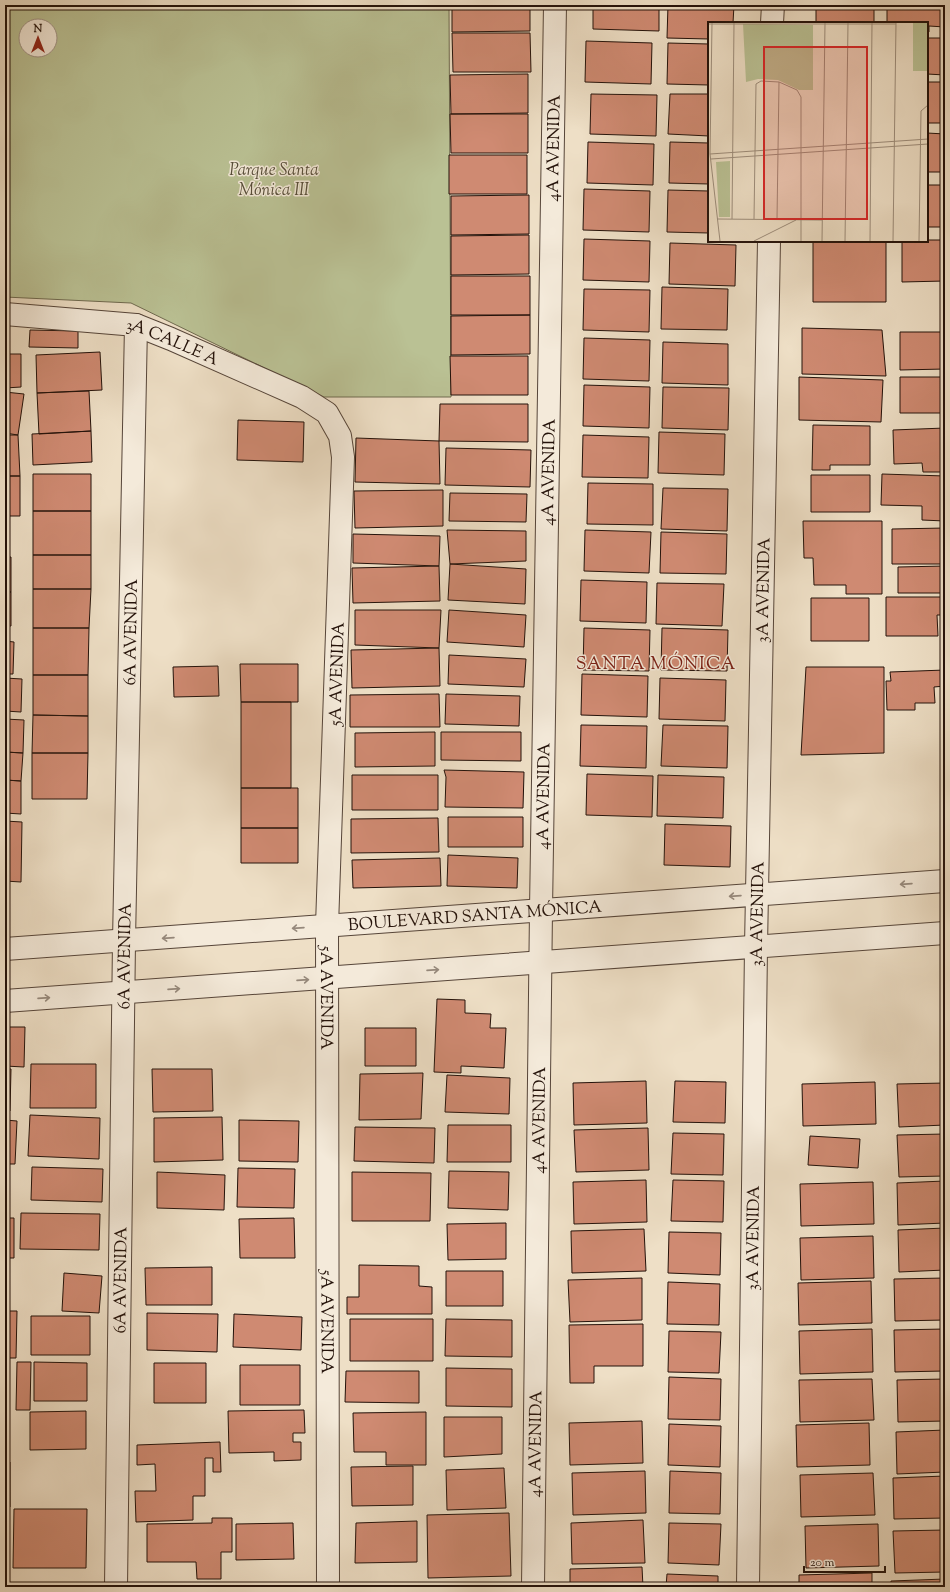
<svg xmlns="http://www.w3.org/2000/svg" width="950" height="1592" font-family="'Sorts Mill Goudy',serif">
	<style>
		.green { fill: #bac194; stroke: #6f6a4f; fill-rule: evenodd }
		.building { fill: #cf8a72; stroke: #24120a }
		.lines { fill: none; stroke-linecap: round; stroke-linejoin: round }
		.minor-casing { stroke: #564539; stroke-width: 24 }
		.minor { stroke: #f4eada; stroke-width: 22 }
		.oneway { stroke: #96897c }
		.labels { text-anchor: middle; stroke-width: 3; stroke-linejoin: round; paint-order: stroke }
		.street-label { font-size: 17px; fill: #24120a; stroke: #f4eada }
		.park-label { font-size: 17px; font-style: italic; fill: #584f3a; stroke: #f4eada }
		.neighbourhood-label { font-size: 18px; letter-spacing: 1px; fill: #7a1f14; stroke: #f4eada }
		.inset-road { fill: none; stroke: #9d8d7b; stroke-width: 1 }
		.view { fill: #d62828; fill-opacity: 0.15; stroke: #d62828; stroke-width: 2 }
		.inset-edge { fill: none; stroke: #24120a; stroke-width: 2 }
	</style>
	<rect width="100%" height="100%" fill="#eedfc6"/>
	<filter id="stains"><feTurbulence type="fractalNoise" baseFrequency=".005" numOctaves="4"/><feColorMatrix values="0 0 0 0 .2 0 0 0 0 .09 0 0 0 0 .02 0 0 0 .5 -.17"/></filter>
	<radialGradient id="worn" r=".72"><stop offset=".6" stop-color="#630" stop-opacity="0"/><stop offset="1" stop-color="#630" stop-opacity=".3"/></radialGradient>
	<path class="green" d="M5,5H449L451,397H324L131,303L5,297ZM26,26H50V50H26Z"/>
	<path class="building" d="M452,5H530V31L452,32Z
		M593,5H659V31L593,29Z
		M668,5H734L733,23H709V39L667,38Z
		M816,5H874V23H816Z
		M887,5H945V27L929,26V32H927V23H887Z
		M452,33H530L531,72H453Z
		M927,38H945V75L927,74Z
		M586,41L652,43L651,84L585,82Z
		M668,43L709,44V85L667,84Z
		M528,74V113L451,114L450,75Z
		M927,82H945V123H927Z
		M591,94L657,95L656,136L590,134Z
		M670,94H709V136L668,134Z
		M450,114H528V153H451Z
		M927,133L945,134V172H927Z
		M588,142L654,144L653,185L587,183Z
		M670,142L709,143V184L669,183Z
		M449,155H527V194H449Z
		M927,185H945V227H927Z
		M584,189L650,191L649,232L583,230Z
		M668,190L709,191V233L667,232Z
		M529,195V234L451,235V196Z
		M529,235V274L451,275V236Z
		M584,239L650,241L649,282L583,280Z
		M927,240H945V281L902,282V241Z
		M813,241H886V302H813Z
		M670,243L736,245L735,286L669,284Z
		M451,276H530V315H451Z
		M662,287L728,289L727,330L661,329Z
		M584,289L650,290L649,332L583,330Z
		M530,315V354L451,355V316Z
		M802,328L882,330L886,376L802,374Z
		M30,330L78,331V348L29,347Z
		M900,332H945V369L900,370Z
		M584,338L650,340L649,381L583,379Z
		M663,342L728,344V385L662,383Z
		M100,352L102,390L37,393L36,355Z
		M5,354H21V387L5,388Z
		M450,356H528V395H451Z
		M799,377L883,380L881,422L799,420Z
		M900,377H945V413H900Z
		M584,385L650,387L649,428L583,426Z
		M663,387L729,388L728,430L662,428Z
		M89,391L91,431L39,434L37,393Z
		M5,392L24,394L18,435L5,433Z
		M440,404H528V442L439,441Z
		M238,420L304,422L303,462L237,460Z
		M813,425L870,426V465H830V470H812Z
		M945,428V472H923L922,463L894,464L893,430Z
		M91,431L92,462L33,465L32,434Z
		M659,432L725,434L724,475L658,473Z
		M5,435H18L20,476H5Z
		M583,435L649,437L648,478L582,477Z
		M356,438L439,441L440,484L355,482Z
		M446,448L531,450L530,487L445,485Z
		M33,474H91V511H33Z
		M882,474L945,476V521L922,520V506L881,505Z
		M811,475H870V512H811Z
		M5,476H20V516H5Z
		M588,483L653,484V525L587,524Z
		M663,488L728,489L727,531L661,529Z
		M443,490V526L355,528L354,491Z
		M450,493L527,494L526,522L449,521Z
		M33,511H91V555H33Z
		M803,521H882V594H846V585H814L813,558H804Z
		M945,528V564H892V529Z
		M447,530L526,531V561L450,564Z
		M585,530L651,532L649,573L584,571Z
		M661,532L727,534L726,574L660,573Z
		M353,534L440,536L439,566L353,563Z
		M33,555H91V589H33Z
		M5,557H11V592H5Z
		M450,564L526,569L525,604L448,600Z
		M439,566L440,601L353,603L352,568Z
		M945,566V593H898V567Z
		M581,580L647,582L646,623L580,621Z
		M657,583L724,584L722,626L656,624Z
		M33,589H91L89,628H33Z
		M5,592H11V626H5Z
		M886,597H945V615H937L938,636H886Z
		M811,598H869V641H811Z
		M355,610H441L439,648L355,645Z
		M449,610L526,615L524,647L447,642Z
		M33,628H89L88,675H33Z
		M584,628L650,630L649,671L583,670Z
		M662,628L728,630L727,671L661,670Z
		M5,641L14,642L13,674H5Z
		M439,648L440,686L352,688L351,650Z
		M449,655L526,659L524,687L448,684Z
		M240,664H298V702H241Z
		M218,666L219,696L174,697L173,667Z
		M806,667H884V753L801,755Z
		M945,670V686L934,687L935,703H915V710H887L886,681H891L890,672Z
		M582,674L648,676L647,717L581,715Z
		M33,675H88V716L33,715Z
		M5,678L22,679L21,712L5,711Z
		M660,678L726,680L725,721L659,719Z
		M439,694L440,727H350V695Z
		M446,694L520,696L519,726L445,724Z
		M241,702H291V788H241Z
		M33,715L88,716V753H32Z
		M5,719L24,720L23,753L5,752Z
		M581,725L647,726L646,768L580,766Z
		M663,725L728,726L727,768L661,766Z
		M435,732V766L355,767V733Z
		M441,732H521V761L441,760Z
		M5,752L23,753L21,781L5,780Z
		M32,753H88L87,799H32Z
		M444,770L524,772L523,808L445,807L446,777Z
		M587,774L653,776L652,817L586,815Z
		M352,775H438V810H352Z
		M658,775L724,777L723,818L657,816Z
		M5,780L21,781V814L5,813Z
		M241,788H298V828H241Z
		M448,817H523V847H448Z
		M438,818L439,852L351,853V819Z
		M5,821L22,822L21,882L5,881Z
		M665,824L731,826L730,867L664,865Z
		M241,828H298V863H241Z
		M448,855L518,858L517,888L447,886Z
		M440,858L441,886L353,888L352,860Z
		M437,999L465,1000V1013L491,1014L490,1028H506L504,1068L461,1066V1073L434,1072Z
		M5,1027H25L24,1067L5,1066Z
		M365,1028H416V1066H365Z
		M31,1064H96V1108H30Z
		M5,1069H11L10,1111H5Z
		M152,1069H212L213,1111L153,1112Z
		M423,1073L421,1119L359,1120L360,1074Z
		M447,1075L510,1078L509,1114L445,1112Z
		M646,1081L647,1123L574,1125L573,1083Z
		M675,1081L726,1082L725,1123L673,1122Z
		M875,1082L876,1124L803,1126L802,1084Z
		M945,1083V1125L899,1127L897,1084Z
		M30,1115L100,1118L99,1159L28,1156Z
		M222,1117L223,1160L154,1162V1118Z
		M5,1120L17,1121L15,1164H5Z
		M239,1120L299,1121L298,1162L239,1161Z
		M448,1125H511V1162H447Z
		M355,1127L435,1128L434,1163L354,1161Z
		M648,1128L649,1170L576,1172L574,1130Z
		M673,1133L724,1134L723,1175L671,1174Z
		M945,1134V1176L899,1177L897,1135Z
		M810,1136L860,1139L858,1168L808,1165Z
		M32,1167L103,1169L102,1202L31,1200Z
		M238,1168L295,1169L294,1208L237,1207Z
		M449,1171L509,1172L508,1210L448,1208Z
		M157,1172L225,1175L224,1210L157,1208Z
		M352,1172L431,1173L430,1221H352Z
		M646,1180L647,1222L574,1224L573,1182Z
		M673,1180L724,1181L723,1222L671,1221Z
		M945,1181V1223L898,1225L897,1183Z
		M873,1182L874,1224L801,1226L800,1184Z
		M21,1213L100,1214L99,1250L20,1249Z
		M5,1218H14V1258H5Z
		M294,1218L295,1258H240L239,1219Z
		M506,1223V1259L448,1260L447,1224Z
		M945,1228V1270L899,1272L898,1230Z
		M644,1229L646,1271L572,1273L571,1231Z
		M669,1232L721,1233L720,1275L668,1273Z
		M873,1236L874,1278L801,1280L800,1238Z
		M359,1265L419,1266V1286L432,1287V1314H347V1297H359Z
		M5,1266H7L8,1302H5Z
		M212,1267V1305H146L145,1268Z
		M446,1271H503V1306H446Z
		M64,1273L102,1276L99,1313L62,1311Z
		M642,1278V1320L570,1322L568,1280Z
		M945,1278V1320L895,1321L894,1279Z
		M871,1281L872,1323L799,1325L798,1283Z
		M668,1282L720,1284L719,1325L667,1324Z
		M6,1311H17L16,1358H6Z
		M147,1313L218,1314L217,1352L147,1350Z
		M234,1314L302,1317L301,1350L233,1347Z
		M31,1316H90V1355H31Z
		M350,1319H433V1361H350Z
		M446,1319L512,1320V1357L445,1356Z
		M643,1324V1366H594V1383H570L569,1325Z
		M872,1329L873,1372L800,1374L799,1331Z
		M945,1329V1371L895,1372L894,1330Z
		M669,1331L721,1332L719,1373L668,1372Z
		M17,1362H31L30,1410H16Z
		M34,1362L87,1363V1401H34Z
		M154,1363H206V1403H154Z
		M240,1365H300V1405H240Z
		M446,1368L512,1369V1407L446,1406Z
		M346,1371H419V1403L345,1402Z
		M669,1377L721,1379L720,1420L668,1419Z
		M872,1379L874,1420L800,1422L799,1380Z
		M945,1379V1421L898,1422L897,1380Z
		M304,1410L305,1433H293V1442H301V1460L274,1461V1452L229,1453L228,1411Z
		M86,1411V1449L30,1450V1412Z
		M426,1412V1465H386V1452H354L353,1413Z
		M444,1417H502V1454L444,1457Z
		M642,1421L643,1463L570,1465L569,1423Z
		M869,1423L870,1465L797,1467L796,1425Z
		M669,1424L721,1426L720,1467L668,1465Z
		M945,1430V1472L897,1474L896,1432Z
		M220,1442L221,1472H213V1458H205V1496H193V1520L136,1522L135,1491H156L155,1464L137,1465V1445Z
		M5,1462H10V1507H5Z
		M413,1466V1505L352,1506L351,1467Z
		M504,1468L506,1508L447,1510L446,1470Z
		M645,1471L646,1513L573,1515L572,1473Z
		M670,1471L721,1473L720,1514L669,1513Z
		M873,1473L875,1515L801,1517L800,1475Z
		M945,1476V1518L894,1519L893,1478Z
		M14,1509H87L86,1568H13Z
		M509,1513L511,1576L428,1578L427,1515Z
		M212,1518H232V1552H221V1579H197L196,1562H147V1524L212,1523Z
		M643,1520L645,1563L572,1564L571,1523Z
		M417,1521V1562L355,1563L356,1523Z
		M293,1523L294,1559L236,1560V1524Z
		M669,1523L721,1524L719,1565L668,1563Z
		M878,1524L879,1566L806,1568L805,1526Z
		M945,1530V1572L895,1573L893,1531Z
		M642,1567L643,1587H570V1569Z
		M872,1573V1587H799V1575Z
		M667,1574L718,1576V1587H666Z
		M945,1579V1587H891V1581Z"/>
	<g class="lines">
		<g class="minor-casing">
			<g id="minor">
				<path d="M772,23L773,5"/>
				<path id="s1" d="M5,314L136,325L171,339L302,397L327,413L340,436L343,457L327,926L328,1587"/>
				<path id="s2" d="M5,949L945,881"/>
				<path d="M5,1001L945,933"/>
				<path id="s3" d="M116,1587L124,941L136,325"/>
				<path id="s4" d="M533,1587L541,910L555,5"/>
				<path id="s5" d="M748,1587L756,947L769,241"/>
			</g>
		</g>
		<use href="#minor" class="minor"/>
	</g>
	<defs><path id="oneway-shaft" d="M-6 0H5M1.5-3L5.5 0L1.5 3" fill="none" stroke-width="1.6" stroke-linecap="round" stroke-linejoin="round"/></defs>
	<g class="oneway">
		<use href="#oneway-shaft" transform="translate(906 884) rotate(176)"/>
		<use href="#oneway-shaft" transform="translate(735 896) rotate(176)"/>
		<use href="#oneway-shaft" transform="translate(298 928) rotate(176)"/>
		<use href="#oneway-shaft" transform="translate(168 938) rotate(176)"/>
		<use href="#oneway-shaft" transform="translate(433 970) rotate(-4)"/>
		<use href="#oneway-shaft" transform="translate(303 980) rotate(-4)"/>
		<use href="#oneway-shaft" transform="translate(174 989) rotate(-4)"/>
		<use href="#oneway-shaft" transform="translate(44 998) rotate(-4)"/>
	</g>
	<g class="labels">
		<g class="street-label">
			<text dy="6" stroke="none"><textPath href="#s4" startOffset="1439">4A AVENIDA</textPath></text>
			<text dy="6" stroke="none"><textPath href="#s1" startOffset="171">3A CALLE A</textPath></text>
			<text dy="6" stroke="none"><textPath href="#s4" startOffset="1115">4A AVENIDA</textPath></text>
			<text dy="6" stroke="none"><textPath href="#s5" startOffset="997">3A AVENIDA</textPath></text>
			<text dy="6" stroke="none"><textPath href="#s3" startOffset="955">6A AVENIDA</textPath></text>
			<text transform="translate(336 674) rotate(-88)" y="6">5A AVENIDA</text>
			<text dy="6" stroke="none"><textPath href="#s4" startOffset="791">4A AVENIDA</textPath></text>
			<text dy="6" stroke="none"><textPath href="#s5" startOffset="673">3A AVENIDA</textPath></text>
			<text dy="6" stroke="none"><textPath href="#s2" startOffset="471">BOULEVARD SANTA MÓNICA</textPath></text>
			<text dy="6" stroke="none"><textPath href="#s3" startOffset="631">6A AVENIDA</textPath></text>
			<text dy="6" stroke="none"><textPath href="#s1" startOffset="931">5A AVENIDA</textPath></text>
			<text dy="6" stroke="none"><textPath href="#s4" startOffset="467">4A AVENIDA</textPath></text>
			<text dy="6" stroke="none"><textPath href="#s5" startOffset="349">3A AVENIDA</textPath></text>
			<text dy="6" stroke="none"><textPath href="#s3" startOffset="307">6A AVENIDA</textPath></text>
			<text dy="6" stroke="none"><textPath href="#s1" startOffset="1255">5A AVENIDA</textPath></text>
			<text dy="6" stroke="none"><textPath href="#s4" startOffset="143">4A AVENIDA</textPath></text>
		</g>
		<g class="park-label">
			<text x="274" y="175">Parque Santa<tspan x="274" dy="20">Mónica III</tspan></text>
		</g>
		<g class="neighbourhood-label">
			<text x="656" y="669">SANTA MÓNICA</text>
		</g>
	</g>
	<g transform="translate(708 22)">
		<rect width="220" height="220" fill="#eedfc6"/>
		<path d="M205,1H220V49H205ZM35,2L105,3V68H91L70,58L50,57L38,60ZM22,139V195H11L8,140Z" fill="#bac194"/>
		<path class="inset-road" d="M4,1L2,132L12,219M0,2H188M2,132L220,117M3,137L220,122M9,197L114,198M24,197L26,1M46,197L48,62L53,59L71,60L89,68L93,75V219M69,197L71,60M46,219L88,198M114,219L117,1M137,219L140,1M162,219L164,1M185,219L188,1M211,219L213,89L220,83"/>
		<path class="view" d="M56,25H159V197H56Z"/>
		<rect width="220" height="220" class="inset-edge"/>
	</g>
	<rect width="950" height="1592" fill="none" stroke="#eedfc6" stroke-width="20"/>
	<rect x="6" y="6" width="938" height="1580" fill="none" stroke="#24120a" stroke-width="2"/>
	<rect x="10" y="10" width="930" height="1572" fill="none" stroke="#24120a"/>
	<g transform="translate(38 38)"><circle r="19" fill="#f4eada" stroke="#a19487"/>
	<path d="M0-3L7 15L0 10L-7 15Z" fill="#8f2418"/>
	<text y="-6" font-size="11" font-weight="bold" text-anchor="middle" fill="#24120a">N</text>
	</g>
	<path d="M804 1566v6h81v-6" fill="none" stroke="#24120a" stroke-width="2"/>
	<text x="810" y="1566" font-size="12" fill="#24120a" stroke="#f4eada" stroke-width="3" paint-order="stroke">20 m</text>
	<rect width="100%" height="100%" filter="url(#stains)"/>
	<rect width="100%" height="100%" fill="url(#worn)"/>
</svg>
